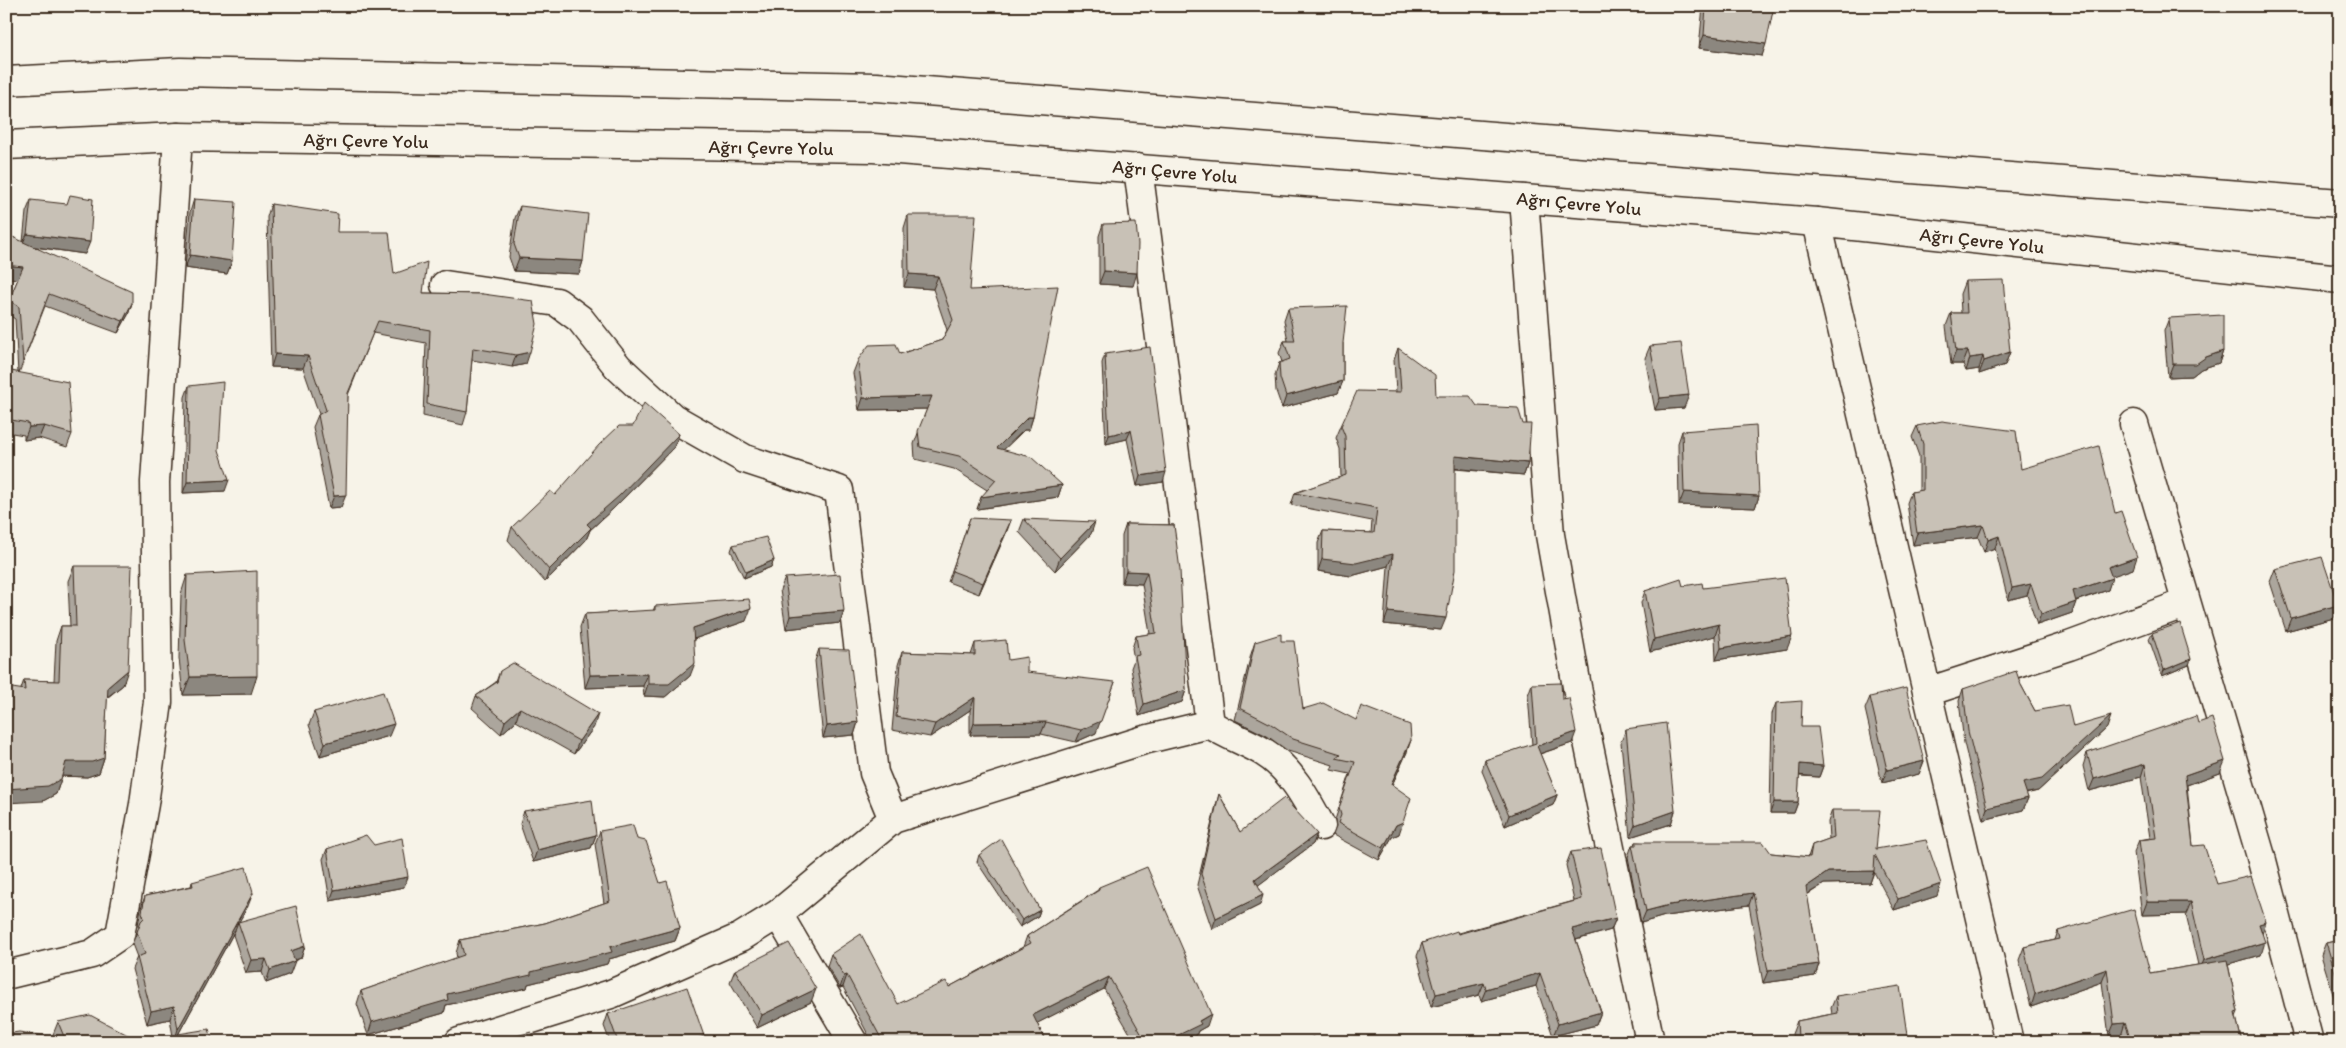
<svg xmlns="http://www.w3.org/2000/svg" width="2346" height="1048" font-family="Itim,sans-serif">
	<style>
		.lines { fill: none; stroke-linecap: round; stroke-linejoin: round }
		.street-casing { stroke: #3b2a1e; stroke-width: 31 }
		.highway-casing { stroke: #3b2a1e; stroke-width: 31 }
		.street { stroke: #f7f3e8; stroke-width: 28 }
		.highway { stroke: #f7f3e8; stroke-width: 28 }
		.wall { fill: #aca69d; stroke: #3b2a1e }
		.shaded-wall { fill: #8c877f; stroke: #3b2a1e }
		.building { fill: #c8c1b6; stroke: #3b2a1e }
		.labels { text-anchor: middle; stroke-width: 5; stroke-linejoin: round; paint-order: stroke }
		.street-label { font-size: 19px; fill: #3b2a1e; stroke: #f7f3e8 }
	</style>
	<rect width="100%" height="100%" fill="#f7f3e8"/>
	<filter id="ink" filterUnits="userSpaceOnUse"><feTurbulence type="fractalNoise" baseFrequency=".02" numOctaves="2"/><feDisplacementMap in="SourceGraphic" scale="10" xChannelSelector="R" yChannelSelector="G"/><feConvolveMatrix kernelMatrix="1 2 1 2 8 2 1 2 1" color-interpolation-filters="sRGB"/></filter>
	<g filter="url(#ink)">
		<g class="lines">
			<g class="street-casing">
				<path id="street" d="M1138,168L1210,724
					M1524,199L1550,535L1579,698L1650,1042
					M1817,222L2009,1042
					M445,285L557,302L580,319L618,367L673,418L745,459L839,490L874,773L893,819
					M2134,424L2260,853L2309,1042
					M1927,692L2069,646L2186,603
					M778,914L853,1042
					M6,975L92,954L120,935L144,804L158,702L155,482L178,137
					M459,1042L611,994L741,937L778,914L893,819L1144,740L1210,724C1228,736 1248,742 1265,753C1291,769 1307,800 1321,826"/>
			</g>
			<g class="highway-casing">
				<path id="highway" d="M6,81L180,72L876,87L2340,203
					M6,145L178,137L873,148L1817,222L2340,279"/>
			</g>
			<use href="#street" class="street"/>
			<use href="#highway" class="highway"/>
		</g>
		<path class="wall" d="M1703,6H1774L1762,56L1699,48Z
			M194,199L232,261L227,274L185,268L190,212Z
			M31,200L85,254L34,247L132,303L128,315L118,333L45,306L19,373L72,434L67,447L39,438L24,440V435L6,432V370L18,373L15,319L6,313V307L18,279L6,278V234L23,242L26,212Z
			M271,204L337,232L394,274L423,293L483,294L526,364L512,367L472,360L467,412L463,425L423,416L426,343L373,333L348,395L341,507L329,508L313,427L318,415L319,414L303,368L271,367L267,217Z
			M520,206L583,261L579,274L514,271L509,257L515,218Z
			M908,215L970,290L1033,417L1029,430H1024L1003,450L1062,485L1058,497L977,509L987,490L954,469L915,459L914,444L927,409L859,410L853,373L858,360L900,354L942,340L947,330L933,289L904,287V228Z
			M1103,224L1133,286L1099,284V236Z
			M1965,281L2010,352L2005,365L1979,374V369L1966,371L1963,364H1951L1946,326L1951,313H1961L1960,294Z
			M1288,308L1343,343V381L1338,393L1282,408L1276,391L1275,375L1279,363L1282,362L1279,353L1284,341H1288L1284,320Z
			M2169,318L2223,351L2219,363L2201,369L2192,376L2168,377L2164,331Z
			M1650,346L1684,408L1655,410L1645,358Z
			M1398,348L1436,396L1477,406L1528,463L1524,475L1455,469L1441,630L1384,624L1388,566L1351,576L1318,571V543L1323,531L1371,533L1372,521L1291,505L1295,493L1341,477L1340,449L1336,438L1341,426L1396,392L1394,360Z
			M1105,354L1163,482L1137,486L1127,439L1106,444L1102,363Z
			M189,386L225,491L183,493L185,397Z
			M1917,426L2021,469L2115,513L2133,569L2111,576L2108,590L2076,601L2072,613L2037,625L2027,595L2008,600L1995,548L1984,552L1978,537L1913,545L1907,503L1911,492L1919,491V456L1912,437Z
			M1682,431L1759,496L1755,508L1679,505L1678,443Z
			M679,434L674,447L614,508L590,530L586,540L545,582L508,540L512,527L555,495Z
			M970,518L1007,531L979,594L948,582Z
			M1024,519L1091,534L1055,571L1019,532Z
			M1126,524L1174,525L1186,690L1182,702L1139,716L1131,668L1134,660L1132,648L1136,636L1150,634L1142,584L1122,583V536Z
			M733,545L774,560L771,567L744,578L731,551Z
			M74,566L123,685L107,698L104,758L99,773L87,777L62,776L56,794L43,801L21,689L24,680L54,681L56,641L61,626H70L68,581Z
			M2275,569L2334,618L2286,631L2270,582Z
			M187,575L251,694L183,695L179,658L181,594Z
			M785,578L840,623L786,629L780,590Z
			M1683,586L1703,588L1787,649L1716,660L1715,636L1650,652L1641,603L1645,591Z
			M655,606L746,621L694,639L690,676L665,697L644,696L643,686L585,688L580,627L585,614L653,611Z
			M2152,633L2189,665L2162,676L2149,639Z
			M1281,641L1303,709L1407,752L1392,785L1399,834L1392,837L1379,860L1333,835L1336,827L1335,820L1350,774L1331,770L1333,765L1288,751L1267,736L1235,720L1251,654L1255,642Z
			M975,643L1027,672L1096,733L1076,742L1041,734L970,735V710L930,737L892,730L898,665L902,652L971,655Z
			M819,649L858,722L854,735L823,738L815,661Z
			M500,671L594,727L574,754L516,721L501,734L472,708L476,696L496,682Z
			M1532,684L1562,699L1572,743L1540,754L1557,795L1553,805L1505,826L1482,771L1485,760L1532,745L1528,695Z
			M2021,685L2035,711L2073,727L2107,728L2038,791L2026,794L2028,798L2023,810L1983,820L1964,743L1959,701L1963,689Z
			M1870,697L1924,761L1919,774L1882,783L1865,709Z
			M1776,703L1801,727L1823,766L1819,777L1799,776L1798,802L1794,813H1770L1772,714Z
			M314,712L389,736L320,756L309,725Z
			M2198,723L2220,773L2187,785L2193,846L2217,884L2262,933L2261,955L2228,964L2238,1012L2236,1017L2242,1042H2123L2121,1036H2109L2102,982L2031,1007L2019,960L2024,947L2055,940L2058,931L2150,973L2198,965L2186,914L2142,915L2134,852L2139,840L2150,838L2141,777L2089,791L2083,766L2087,753Z
			M1626,729L1675,811L1671,824L1630,837L1621,742Z
			M1219,794L1240,832L1317,834L1313,844L1258,885L1260,905L1212,929L1197,885L1216,805Z
			M1832,810L1876,849L1937,896L1894,910L1874,872L1870,883L1824,884L1807,895L1819,964L1815,976L1763,983L1749,905L1665,916L1641,923L1628,857L1632,845H1635L1636,842L1771,853L1808,857L1812,845L1829,839L1828,822Z
			M524,811L596,835L591,848L533,862L520,824Z
			M600,831L637,839L660,883L680,928L675,941L609,959L607,964L528,984L527,988L446,1005L444,1013L368,1035L357,1004L361,991L457,958L456,953L460,940L545,923L604,903L595,844Z
			M374,845L404,887L330,901L323,859L327,849Z
			M1571,852L1616,918L1611,930L1576,940L1601,1012L1596,1025L1553,1036L1536,986L1481,1001L1479,995L1431,1007L1417,956L1422,943L1574,901L1566,865Z
			M979,855L1040,910L1038,916L1020,927L977,862Z
			M192,882L248,906L239,921L305,946L301,958L294,961L290,974L266,983L262,972L246,973L233,935L235,930L174,1042L170,1019L147,1024L132,969L137,957L132,944L139,927L138,925L141,908L145,896L191,886Z
			M1099,887L1207,1026L1198,1031L1196,1036L1185,1042H1135L1104,989L1037,1023L1046,1042H872L843,987L840,988L827,966L831,954L898,1004L949,987L1023,947L1027,936L1098,890Z
			M2340,939V1017L2321,955L2326,942Z
			M735,970L811,1002L757,1028L730,982Z
			M1836,996L1908,1042L1793,1039L1792,1034L1797,1021L1832,1014L1831,1008Z
			M608,1014L702,1042H610L604,1026Z
			M58,1022L141,1042H6L52,1037Z
			M178,1034L213,1042H176Z"/>
		<path class="shaded-wall" d="M1704,35L1766,44L1762,56L1699,48Z
			M27,234L90,242L85,254L22,245Z
			M190,255L232,261L227,274L185,268Z
			M519,258L583,261L579,274L514,271Z
			M6,265L23,267L19,279L6,278Z
			M1104,271L1137,273L1133,286L1099,284Z
			M909,274L938,276L933,289L904,287Z
			M132,303L128,315L118,333L123,321Z
			M1956,351H1968L1963,364H1951Z
			M2223,351L2219,363L2201,369L2192,376L2168,377L2173,364L2206,357Z
			M530,352L526,364L512,367L516,355Z
			M2010,352L2005,365L1979,374L1984,361Z
			M275,354L308,356L303,368L271,367Z
			M1983,356L1979,369L1966,371L1970,358Z
			M1343,381L1338,393L1282,408L1286,396Z
			M1689,395L1684,408L1655,410L1660,398Z
			M932,396L928,409L859,410L863,398Z
			M1028,417H1033L1029,430H1024L993,460L997,448Z
			M44,426L39,438L24,440L29,427Z
			M1131,430L1127,439L1106,444L1109,435Z
			M679,434L674,447L614,508L590,530L586,540L545,582L549,570L587,524Z
			M1455,456L1528,463L1524,475L1451,468Z
			M1166,472L1163,482L1137,486L1140,476Z
			M229,480L225,491L183,493L187,482Z
			M1062,485L1058,497L977,509L981,497Z
			M1684,492L1759,496L1755,508L1679,505Z
			M346,495L341,507L329,508L334,496Z
			M1011,520L1007,531L979,594L983,583Z
			M1095,522L1091,534L1055,571L1060,558Z
			M1983,525L1978,537L1913,545L1917,533Z
			M1999,536L1995,548L1984,552L1988,540Z
			M1393,554L1388,566L1351,576L1318,571L1322,559Z
			M2137,557L2133,569L2104,579L2108,567Z
			M774,560L771,567L744,578L746,572Z
			M1126,571L1147,572L1142,584L1122,583Z
			M2112,578L2108,590L2068,603L2073,591Z
			M2031,584L2027,595L2008,600L2012,588Z
			M2076,602L2072,613L2037,625L2041,614Z
			M2338,605L2334,618L2286,631L2291,618Z
			M751,608L746,621L688,641L693,628Z
			M844,611L840,623L786,629L790,616Z
			M1388,612L1446,618L1441,630L1384,624Z
			M1719,624L1715,636L1650,652L1654,639Z
			M1792,636L1787,649L1716,660L1721,648Z
			M2191,659L2189,665L2162,676L2164,670Z
			M695,663L690,676L665,697L644,696L648,684Z
			M128,670L123,685L102,701L108,687Z
			M648,674L643,686L585,688L590,675Z
			M257,676L251,694L183,695L190,677Z
			M1115,682L1096,733L1076,742L1081,730Z
			M1186,690L1182,702L1139,716L1144,704Z
			M975,697L970,710L930,737L935,724Z
			M520,708L516,721L501,734L505,721Z
			M598,714L594,727L574,754L579,741Z
			M2111,716L2107,728L2038,791L2018,795L2023,783Z
			M858,722L854,735L823,738L827,726Z
			M1046,722L1041,734L970,735L974,723Z
			M394,724L389,736L320,756L325,743Z
			M1576,732L1572,743L1533,756L1537,746Z
			M1411,740L1407,752L1387,796L1391,784Z
			M104,758L99,773L87,777L60,776L66,762Z
			M1924,761L1919,774L1882,783L1887,770Z
			M2225,761L2220,773L2181,787L2185,775Z
			M1800,764L1823,766L1819,777L1796,775Z
			M2145,764L2141,777L2089,791L2094,779Z
			M61,779L56,794L43,801L6,803V789Z
			M1557,795L1553,805L1505,826L1509,815Z
			M2028,798L2023,810L1983,820L1987,808Z
			M1774,802H1798L1794,813H1770Z
			M1675,811L1671,824L1630,837L1635,825Z
			M1403,822L1399,834L1392,837L1379,860L1383,848L1396,825Z
			M1317,834L1313,844L1252,890L1255,879Z
			M596,835L591,848L533,862L537,850Z
			M1874,871L1870,883L1824,884L1801,898L1806,887L1828,872Z
			M408,877L404,887L330,901L334,890Z
			M1941,884L1937,896L1894,910L1898,899Z
			M253,893L248,906L238,924V922L235,930L174,1042L178,1029Z
			M1753,893L1749,905L1665,916L1641,923L1646,911L1669,905Z
			M1263,895L1260,905L1212,929L1216,918Z
			M2147,902H2191L2186,914L2142,915Z
			M1040,910L1038,916L1020,927L1022,920Z
			M1616,918L1611,930L1568,942L1572,929Z
			M2266,922L2262,934L2259,924Z
			M680,928L675,941L609,959L607,964L528,984L527,988L446,1005L444,1013L368,1035L372,1022L447,994L531,972L610,947Z
			M2265,942L2261,955L2199,972L2204,960Z
			M305,946L301,958L286,963L291,951Z
			M266,959L262,972L246,973L251,960Z
			M295,961L290,974L266,983L270,970Z
			M1819,964L1815,976L1763,983L1768,971Z
			M2107,969L2102,982L2031,1007L2035,994Z
			M1540,973L1536,986L1481,1001L1486,989Z
			M847,975L843,987L840,988L844,976Z
			M1109,977L1104,989L1028,1028L1033,1015Z
			M1484,983L1479,995L1431,1007L1436,994Z
			M816,989L811,1002L757,1028L762,1015Z
			M174,1006L170,1019L147,1024L151,1011Z
			M1601,1012L1596,1025L1553,1036L1558,1024Z
			M1211,1014L1207,1026L1198,1031L1196,1036L1185,1042H1165Z
			M2125,1023L2121,1036H2109L2114,1024Z
			M704,1036L702,1042H689Z"/>
		<path class="building" d="M1706,6H1774L1766,44L1704,35Z
			M70,195L93,199L90,242L27,234L31,200L67,204Z
			M194,199L236,202L232,261L190,255Z
			M271,204L338,214L337,232H389L394,274L427,262L423,293L483,294L533,301L537,324L530,352L516,355L473,348L467,412L427,404L430,330L378,321L348,393L346,495L334,496L318,415L326,410L308,356L275,354Z
			M520,206L588,214L583,261L519,258L514,244Z
			M908,215H976L970,290L1058,286L1033,417H1028L997,448L1031,457L1062,485L981,497L996,480L959,456L920,447L918,431L932,396L863,398L858,360L869,345L896,344L900,354L942,340L953,320L938,276L909,274Z
			M1136,223L1138,244L1137,273L1104,271L1103,224Z
			M6,234L132,292V303L123,321L49,294L23,362L19,307L9,300L23,267L6,265Z
			M2003,280L2010,352L1984,361L1983,356L1970,358L1968,351H1956L1951,313H1967L1965,281Z
			M1347,306L1343,343V381L1286,396L1280,378L1279,363L1290,359L1284,341H1295L1288,308Z
			M2223,315V351L2206,357L2196,364H2173L2169,318Z
			M1681,343L1689,395L1660,398L1650,346Z
			M1150,347L1166,472L1140,476L1131,430L1109,435L1105,354Z
			M1398,348L1435,375L1436,396H1470L1477,406L1518,408L1523,424H1531L1528,463L1455,456V570L1446,618L1388,612L1393,554L1356,563L1322,559L1323,531L1374,533L1377,508L1295,493L1346,475L1345,436L1341,426L1357,391L1401,392Z
			M6,370L68,382L72,434L44,426L29,427L28,423L6,419Z
			M223,382L219,450L229,480L187,482L189,386Z
			M644,403L679,434L619,496L587,524L591,528L549,570L512,527L550,491L555,495L599,445L619,426H633Z
			M1942,421L2016,431L2021,469L2099,446L2115,513L2121,511L2137,557L2108,567L2112,578L2073,591L2076,602L2041,614L2031,584L2012,588L1999,536L1988,540L1983,525L1917,533L1911,492L1923,490V444L1917,426Z
			M1756,425L1759,496L1684,492L1682,431Z
			M970,518L1011,520L983,583L952,571Z
			M1024,519L1095,522L1060,558Z
			M1126,524L1174,525L1180,570L1186,690L1144,704L1135,656L1139,655L1136,636L1156,633L1147,572L1126,571Z
			M766,537L774,560L746,572L733,545Z
			M2322,557L2338,605L2291,618L2275,569Z
			M74,566H132L128,670L108,687L104,758L92,762H66L61,779L48,786L6,789V687L25,690L24,680L59,681L61,626H76Z
			M257,571V676L190,677L185,640L187,575Z
			M840,574L844,611L790,616L785,578Z
			M1785,578L1792,636L1721,648L1719,624L1654,639L1645,591L1681,579L1683,586L1702,583L1703,588Z
			M749,599L751,608L693,628L695,663L669,684H648V674L590,675L585,614L655,610V606Z
			M2180,623L2191,659L2164,670L2152,633Z
			M1281,634V641H1294L1303,709L1323,703L1356,720L1361,706L1410,725L1411,740L1391,784L1411,798L1403,822L1396,825L1383,848L1338,823L1341,815L1339,808L1355,762L1336,758L1341,754L1293,739L1271,724L1240,708L1255,642Z
			M1006,640L1008,660L1027,657V672L1115,682L1101,721L1081,730L1046,722L974,723L975,697L935,724L896,717L902,652L975,655V643Z
			M819,649L849,650L858,722L827,726Z
			M513,663L598,714L579,741L520,708L505,721L476,696L497,682L500,671Z
			M2016,671L2021,685L2035,711L2068,705L2073,727L2111,716L2042,779L2023,783L2028,798L1987,808L1968,731L1963,689Z
			M1561,683L1562,699L1569,698L1576,732L1537,746L1557,795L1509,815L1485,760L1536,743L1532,684Z
			M1906,688L1924,761L1887,770L1870,697Z
			M383,692L394,724L325,743L314,712Z
			M1802,701L1801,727H1818L1823,766L1800,764L1798,802H1774L1776,703Z
			M2196,716L2198,723L2212,718L2225,761L2185,775L2193,846L2204,845L2217,884L2251,876L2266,922L2259,924L2265,942L2204,960L2191,902H2147L2139,840L2156,838L2145,764L2094,779L2087,753Z
			M1666,723L1675,811L1635,825L1626,729Z
			M1219,794L1240,832L1284,798L1317,834L1255,879L1263,895L1216,918L1201,874Z
			M592,800L596,835L537,850L524,811Z
			M1832,810H1880L1876,849L1926,840L1941,884L1898,899L1875,855L1874,871L1828,872L1806,887L1819,964L1768,971L1753,893L1669,905L1646,911L1632,845H1636V842H1763L1771,853L1810,857L1812,845L1834,837Z
			M633,825L637,839L646,841L660,883L667,881L680,928L610,947L612,952L531,972V975L447,994L448,1000L372,1022L361,991L464,955L460,940L545,923L610,901L600,831Z
			M366,835L374,845L402,838L408,877L334,890L327,849Z
			M1001,839L1040,910L1022,920L979,855Z
			M1601,848L1616,918L1572,929L1601,1012L1558,1024L1540,973L1486,989L1484,983L1436,994L1422,943L1457,931L1458,934L1582,899L1571,852Z
			M246,867L253,893L178,1029L174,1006L151,1011L137,957L145,954L137,932L141,921L144,918L142,912L145,896L193,886L192,882Z
			M1147,867L1211,1014L1199,1021L1201,1024L1166,1041L1146,1042L1109,977L1033,1015L1046,1042H883L847,975L844,976L831,954L861,934L898,1004L946,981L949,987L1031,943L1027,936L1099,890V887Z
			M296,906L305,946L291,951L295,961L270,970L266,959L251,960L238,922Z
			M2134,909L2150,973L2227,960L2238,1012L2235,1013L2242,1042H2189L2187,1039L2188,1042H2132L2125,1023L2114,1024L2107,969L2035,994L2024,947L2060,939L2058,931Z
			M2340,939V989L2326,942Z
			M789,943L816,989L762,1015L735,970Z
			M1900,986L1908,1042H1769L1798,1038L1797,1021L1838,1013L1836,996Z
			M687,987L704,1036L689,1042H618L608,1014Z
			M90,1015L141,1042H6V1034L19,1032L65,1039L58,1022Z
			M209,1029L213,1042H180L178,1034Z
			M531,1032L534,1042H494Z
			M236,1036L238,1042H218Z
			M1313,1037L1315,1042H1304Z"/>
	</g>
	<g class="labels">
		<g class="street-label">
			<text transform="translate(366 140) rotate(1)" y="7">Ağrı Çevre Yolu</text>
			<text transform="translate(771 147) rotate(1)" y="7">Ağrı Çevre Yolu</text>
			<text transform="translate(1175 171) rotate(5)" y="7">Ağrı Çevre Yolu</text>
			<text transform="translate(1579 203) rotate(5)" y="7">Ağrı Çevre Yolu</text>
			<text transform="translate(1982 240) rotate(6)" y="7">Ağrı Çevre Yolu</text>
		</g>
	</g>
	<rect width="2346" height="1048" fill="none" stroke="#f7f3e8" stroke-width="25"/>
	<rect x="12" y="12" width="2321" height="1023" fill="none" stroke="#3b2a1e" stroke-width="2" filter="url(#ink)"/>
</svg>
